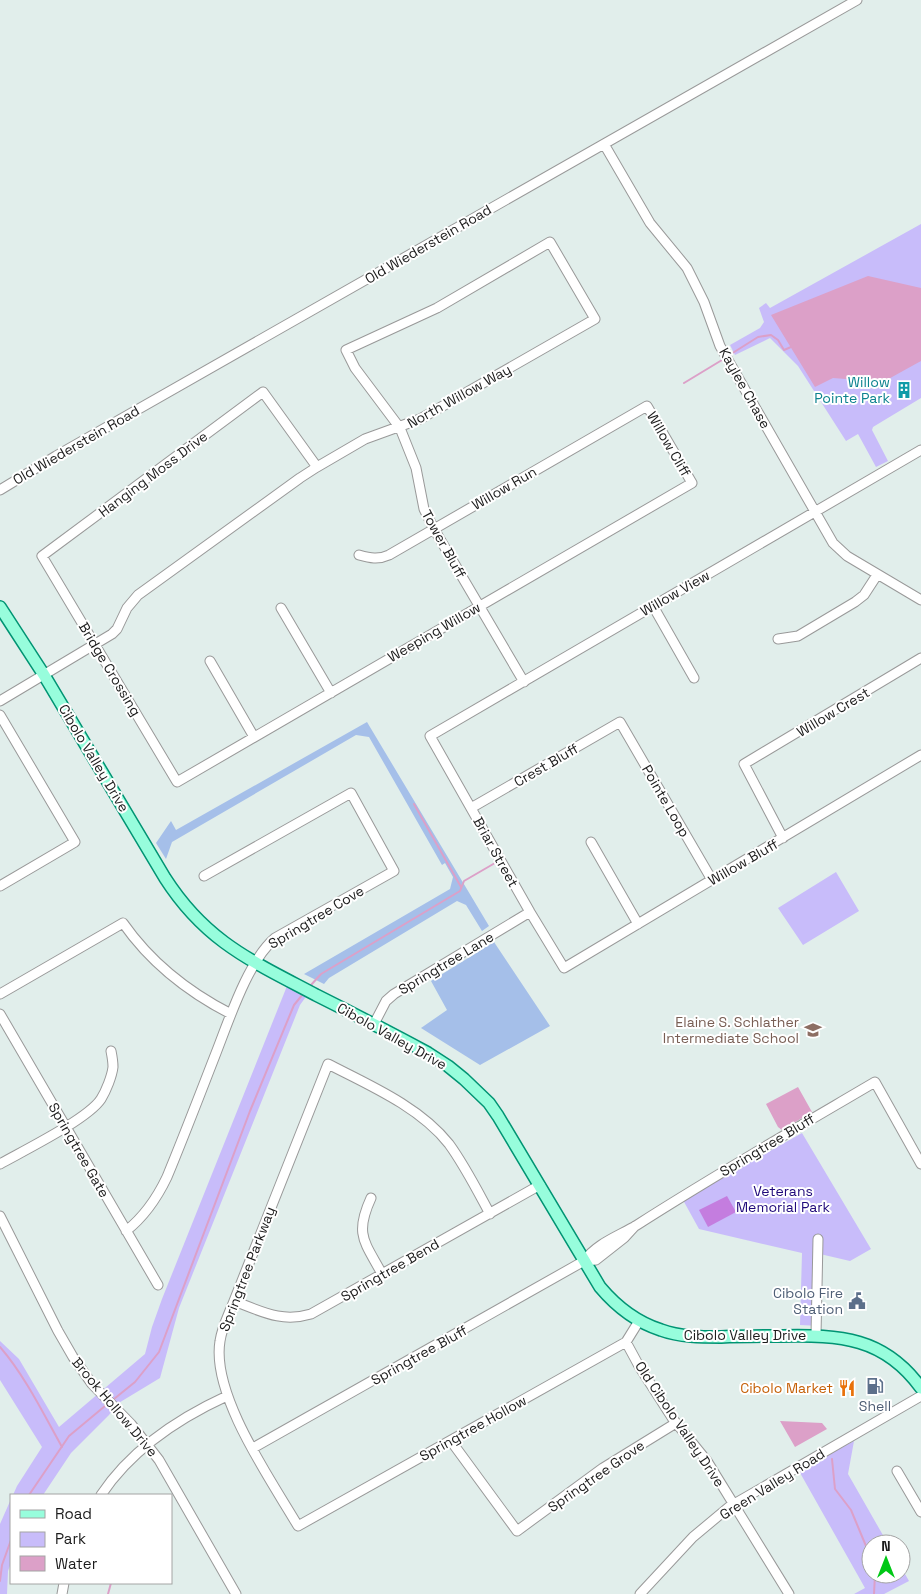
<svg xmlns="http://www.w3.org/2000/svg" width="921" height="1594" font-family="'Space Grotesk',sans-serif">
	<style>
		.grass { fill: #a5bfe9 }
		.park { fill: #c8bcfa }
		.pitch { fill: #c47ddf }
		.water { fill: #dca0c8 }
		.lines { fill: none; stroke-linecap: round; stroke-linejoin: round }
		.stream { stroke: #dca0c8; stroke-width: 2 }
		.minor-casing { stroke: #999; stroke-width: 11 }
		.major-casing { stroke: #009473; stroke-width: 14 }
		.minor { stroke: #fff; stroke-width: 9 }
		.major { stroke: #97fddc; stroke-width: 11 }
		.labels { text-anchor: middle; stroke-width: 4; stroke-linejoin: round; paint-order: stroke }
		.street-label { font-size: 14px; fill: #1c1c1c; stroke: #fff }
		.culture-label { font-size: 14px; fill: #0d838f; stroke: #fff; text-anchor: end }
		.education-label { font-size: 14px; fill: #785e54; stroke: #fff; text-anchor: end }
		.park-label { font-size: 14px; fill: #1f097a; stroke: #fff }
		.service-label { font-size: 14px; fill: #4e5e75; stroke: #fff; text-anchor: end }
		.food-label { font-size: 14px; fill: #c56008; stroke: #fff; text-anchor: end }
	</style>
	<rect width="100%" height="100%" fill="#e1eeeb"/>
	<path class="grass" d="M367,722L489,926L482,931L466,905L457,901L329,978L324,984L304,974L450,889L453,877L445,863L442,865L369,737L356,735L172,842L166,859L156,843L171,821L176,830Z
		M494,942L550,1026L480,1065L421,1028L447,1010L431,981Z"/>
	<path class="park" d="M921,224V398L873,427L872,430L888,461L876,467L858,434L846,441L798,366L770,338L735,355L730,345L760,328L764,322L759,308L766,303L770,308Z
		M836,872L859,911L803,945L778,908Z
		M289,981L310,991L300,1005L179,1308L160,1378L117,1404L109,1415L71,1453L43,1495H13L17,1486L42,1447L0,1380V1341L19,1359L59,1427L145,1354L152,1327L162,1299Z
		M802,1133L871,1249L850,1261L820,1254V1326L800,1325L802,1253L699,1229L683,1200Z
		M854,1441L848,1474L888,1544H871V1574H901V1567L909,1581L884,1594H854L865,1588L799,1471Z
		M11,1499V1563L8,1571L7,1594H0V1524Z"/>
	<path class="pitch" d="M727,1196L736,1212L708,1227L699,1210Z"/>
	<path class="water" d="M868,276L921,288V361L883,382L833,378L815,387L771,315Z
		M798,1087L812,1112L782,1130L778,1127L766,1104Z
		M780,1421L822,1423L827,1429L795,1447Z"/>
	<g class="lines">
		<path class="stream" d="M731,354L758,337L771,335L778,340L784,350L791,347
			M684,383L722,360
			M414,804L461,887
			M311,985L321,974L460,891L464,881L495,863
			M0,1347C25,1376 43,1413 62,1447
			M114,1399L135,1382L159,1352L250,1111L294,1005L303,994
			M832,1459L835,1489L851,1510L871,1558
			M29,1495L69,1436L105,1406
			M0,1581L2,1565L11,1540
			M108,1594L111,1583
			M874,1594L875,1574"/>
		<g class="minor-casing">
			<path id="minor" d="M604,144L650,223L687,268L704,302L720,346L833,543L847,556L921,600
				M921,450L430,736L530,912L564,968L921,755
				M317,467L263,392L42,556L177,782L692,483L647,406L389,555C378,560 370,558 359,555
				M0,490L56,456L857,0
				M653,606L694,678
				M281,608L331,693
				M778,639L798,636L855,602L864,595L877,575
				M210,661L254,737
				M0,701L112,634L117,629L127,608L138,595L300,478L317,467L365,439L420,419L595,319L550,242L437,308L346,350L355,368L400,428L416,468L424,509L434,529L524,682
				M0,715L75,842L0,886
				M471,808L620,722L712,880
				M783,838L744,764L921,658
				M591,842L638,924
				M0,994L123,923C151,963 188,992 231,1014
				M0,1014L158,1285
				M374,1024L386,1001L394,994L530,912
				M0,1164C23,1151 88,1119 101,1099C106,1091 112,1076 113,1067C113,1062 112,1056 111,1051
				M371,1198C354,1235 365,1242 382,1274
				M490,1214C477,1190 465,1166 449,1144C420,1107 369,1085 328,1064L234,1301C229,1314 222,1327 220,1341C211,1395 271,1480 298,1526L626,1342L639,1321
				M0,1216L58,1331L73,1357L92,1384L131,1424L159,1460L236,1594
				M126,1231C145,1216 157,1198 167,1177C184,1136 200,1094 216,1053C229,1020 248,961 275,938L394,871L351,793L204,876
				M584,1261C597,1243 619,1236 637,1225C715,1175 795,1129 875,1082L921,1164
				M234,1301C261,1311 281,1323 311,1314L540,1185
				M816,1335L818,1239
				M626,1342L639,1366L673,1419L707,1461L789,1594
				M451,1441L517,1531L603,1468L676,1423
				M253,1448L584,1261L596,1260L624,1238L635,1226
				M897,1471L921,1512
				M101,1495C131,1450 179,1418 227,1396
				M62,1594L64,1583
				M640,1594L693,1537L729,1507L921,1396"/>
		</g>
		<g class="major-casing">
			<path id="major" d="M0,607L44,675L165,878C206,942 252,961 316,995C354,1014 391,1033 428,1053L448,1066L464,1079L489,1103L498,1116L600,1287C616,1306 636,1322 661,1330C680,1337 701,1337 721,1337C741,1336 762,1336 782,1336C840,1335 884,1337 921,1388"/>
		</g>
		<use href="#minor" class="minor"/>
		<use href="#major" class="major"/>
	</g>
	<defs>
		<g id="building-bare" transform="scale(1.35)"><path d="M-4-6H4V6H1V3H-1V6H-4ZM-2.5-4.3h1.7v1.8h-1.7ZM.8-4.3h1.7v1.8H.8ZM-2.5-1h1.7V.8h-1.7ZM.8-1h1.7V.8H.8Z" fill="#0f9aa8" stroke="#fff" stroke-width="2.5" paint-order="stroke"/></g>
		<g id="school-bare" transform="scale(1.35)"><path d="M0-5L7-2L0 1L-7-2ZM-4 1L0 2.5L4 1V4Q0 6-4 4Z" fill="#8d6e63" stroke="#fff" stroke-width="2.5" paint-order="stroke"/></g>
		<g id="civic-bare" transform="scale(1.35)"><path d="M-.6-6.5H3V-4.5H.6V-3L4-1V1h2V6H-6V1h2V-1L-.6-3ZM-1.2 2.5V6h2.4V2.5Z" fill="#5c6f8a" stroke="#fff" stroke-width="2.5" paint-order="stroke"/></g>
		<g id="fuel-bare" transform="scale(1.35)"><path d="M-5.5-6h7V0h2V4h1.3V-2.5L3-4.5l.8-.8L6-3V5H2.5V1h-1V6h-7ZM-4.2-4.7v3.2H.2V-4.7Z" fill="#5c6f8a" stroke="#fff" stroke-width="2.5" paint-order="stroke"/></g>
		<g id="restaurant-bare" transform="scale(1.35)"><path d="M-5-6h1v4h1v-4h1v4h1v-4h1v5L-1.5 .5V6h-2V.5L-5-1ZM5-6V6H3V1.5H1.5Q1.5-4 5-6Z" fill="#e8710a" stroke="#fff" stroke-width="2.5" paint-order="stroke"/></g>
	</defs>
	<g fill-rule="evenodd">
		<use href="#building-bare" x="904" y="390"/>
		<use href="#school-bare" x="813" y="1030"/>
		<use href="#civic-bare" x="857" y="1301"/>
		<use href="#fuel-bare" x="875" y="1386"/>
		<use href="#restaurant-bare" x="847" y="1388"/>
	</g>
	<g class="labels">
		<g class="street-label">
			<text transform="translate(428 244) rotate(-30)" y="5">Old Wiederstein Road</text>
			<text transform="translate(745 388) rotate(61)" y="5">Kaylee Chase</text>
			<text transform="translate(459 396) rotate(-29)" y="5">North Willow Way</text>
			<text transform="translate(669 444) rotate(60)" y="5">Willow Cliff</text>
			<text transform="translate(76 445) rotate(-30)" y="5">Old Wiederstein Road</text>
			<text transform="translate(153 474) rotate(-37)" y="5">Hanging Moss Drive</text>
			<text transform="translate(504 488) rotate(-30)" y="5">Willow Run</text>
			<text transform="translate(444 544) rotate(61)" y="5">Tower Bluff</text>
			<text transform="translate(675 593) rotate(-30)" y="5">Willow View</text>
			<text transform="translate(434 632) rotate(-30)" y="5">Weeping Willow</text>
			<text transform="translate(110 669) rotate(59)" y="5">Bridge Crossing</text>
			<text transform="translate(833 712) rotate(-31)" y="5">Willow Crest</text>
			<text transform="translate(94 758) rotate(59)" y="5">Cibolo Valley Drive</text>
			<text transform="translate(546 765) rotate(-30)" y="5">Crest Bluff</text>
			<text transform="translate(666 801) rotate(60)" y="5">Pointe Loop</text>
			<text transform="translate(496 852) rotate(61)" y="5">Briar Street</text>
			<text transform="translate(743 862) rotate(-30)" y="5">Willow Bluff</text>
			<text transform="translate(316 917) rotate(-31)" y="5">Springtree Cove</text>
			<text transform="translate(446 963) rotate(-31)" y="5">Springtree Lane</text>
			<text transform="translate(392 1036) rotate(29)" y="5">Cibolo Valley Drive</text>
			<text transform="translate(767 1145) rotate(-31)" y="5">Springtree Bluff</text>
			<text transform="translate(79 1150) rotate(60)" y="5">Springtree Gate</text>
			<text transform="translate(247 1269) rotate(-69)" y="5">Springtree Parkway</text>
			<text transform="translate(390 1270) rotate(-30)" y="5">Springtree Bend</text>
			<text x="745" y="1340">Cibolo Valley Drive</text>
			<text transform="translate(419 1355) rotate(-29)" y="5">Springtree Bluff</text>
			<text transform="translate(115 1407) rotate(50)" y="5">Brook Hollow Drive</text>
			<text transform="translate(680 1424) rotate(56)" y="5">Old Cibolo Valley Drive</text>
			<text transform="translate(473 1428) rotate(-29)" y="5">Springtree Hollow</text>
			<text transform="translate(596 1476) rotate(-35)" y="5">Springtree Grove</text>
			<text transform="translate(772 1484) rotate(-32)" y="5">Green Valley Road</text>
		</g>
		<g class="culture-label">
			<text x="890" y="387">Willow<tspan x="890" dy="16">Pointe Park</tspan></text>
		</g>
		<g class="education-label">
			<text x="799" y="1027">Elaine S. Schlather<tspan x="799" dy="16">Intermediate School</tspan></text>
		</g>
		<g class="park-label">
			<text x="783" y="1196">Veterans<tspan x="783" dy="16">Memorial Park</tspan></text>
		</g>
		<g class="service-label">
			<text x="843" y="1298">Cibolo Fire<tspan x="843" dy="16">Station</tspan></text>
			<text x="875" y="1411" text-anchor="middle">Shell</text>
		</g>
		<g class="food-label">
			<text x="833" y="1393">Cibolo Market</text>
		</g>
	</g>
	<rect x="10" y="1494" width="162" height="90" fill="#ffffff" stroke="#a4a4a4"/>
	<rect x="20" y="1510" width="25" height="8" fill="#97fddc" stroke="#a4a4a4"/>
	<text x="55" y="1519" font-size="15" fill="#1c1c1c">Road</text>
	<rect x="20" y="1532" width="25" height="15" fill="#c8bcfa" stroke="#a4a4a4"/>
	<text x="55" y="1544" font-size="15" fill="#1c1c1c">Park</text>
	<rect x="20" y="1556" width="25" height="15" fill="#dca0c8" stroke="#a4a4a4"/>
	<text x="55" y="1569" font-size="15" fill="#1c1c1c">Water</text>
	<g transform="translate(886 1559)"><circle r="24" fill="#ffffff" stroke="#a4a4a4"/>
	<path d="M0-4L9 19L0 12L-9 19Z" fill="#00c816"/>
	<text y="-8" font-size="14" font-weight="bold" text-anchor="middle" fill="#1c1c1c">N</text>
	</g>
</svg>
